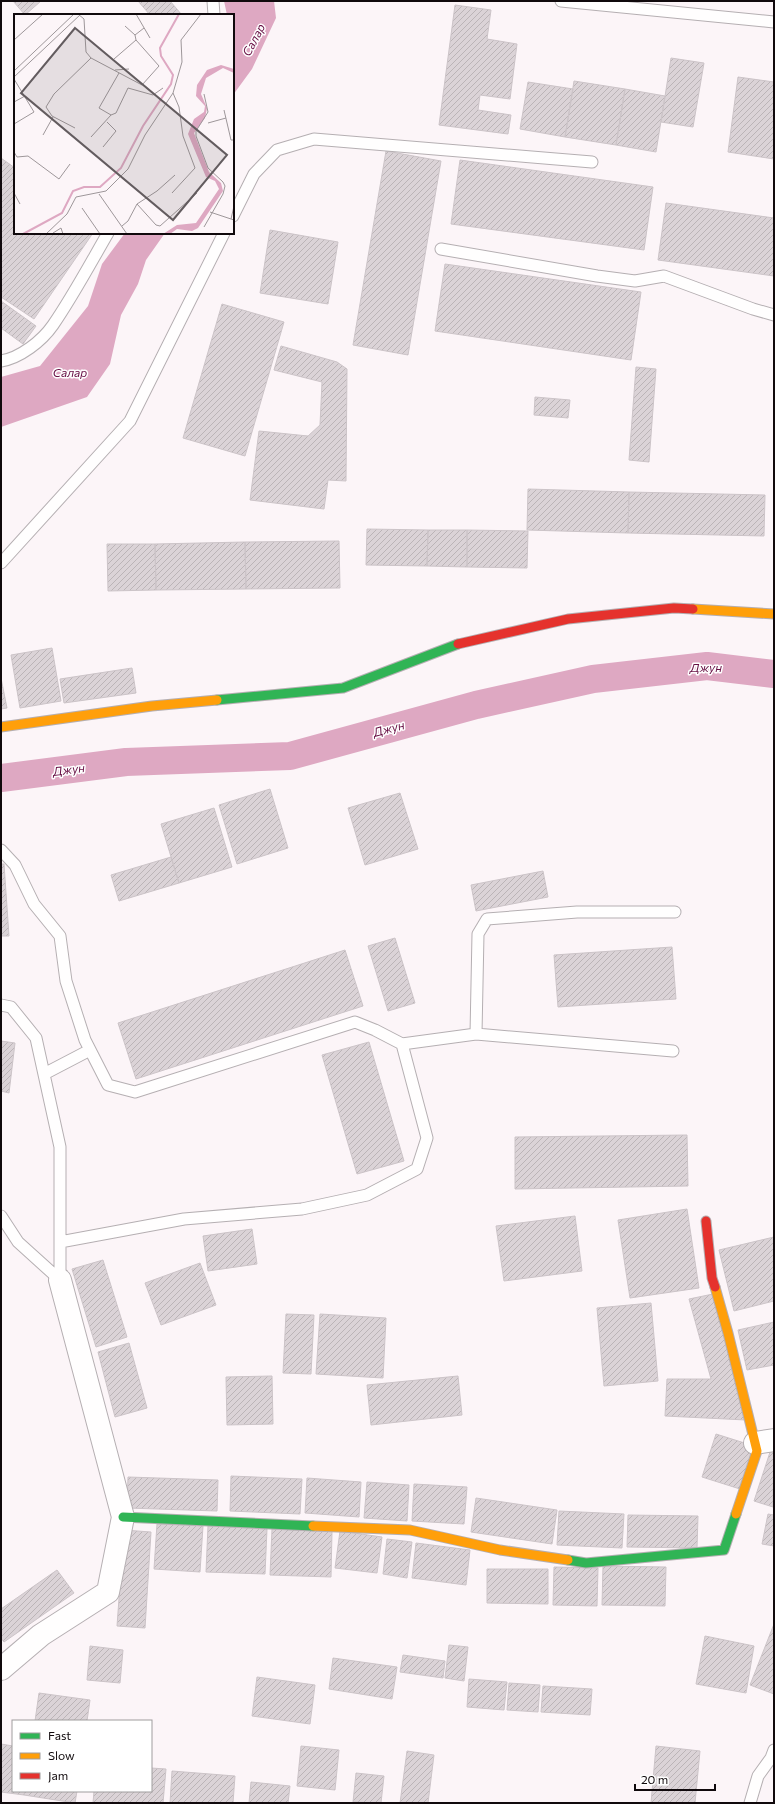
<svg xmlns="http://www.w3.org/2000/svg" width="775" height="1804" font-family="Commissioner,sans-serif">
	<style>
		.water { fill: #dea8c2 }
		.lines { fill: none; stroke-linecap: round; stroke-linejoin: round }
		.canal { stroke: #dea8c2; stroke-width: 28 }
		.building { fill: url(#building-hatch); stroke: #ccc4c8 }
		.lane-casing { stroke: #b5afb2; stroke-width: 13 }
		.street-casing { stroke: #b5afb2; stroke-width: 24 }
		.fast-casing { stroke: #b5afb2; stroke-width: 11 }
		.slow-casing { stroke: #b5afb2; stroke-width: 11 }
		.jam-casing { stroke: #b5afb2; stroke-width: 11 }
		.lane { stroke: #fffefe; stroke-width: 11 }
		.street { stroke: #fffefe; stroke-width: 22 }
		.fast { stroke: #30b455; stroke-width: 9 }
		.slow { stroke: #ff9f0a; stroke-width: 9 }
		.jam { stroke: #e5322d; stroke-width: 9 }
		.labels { text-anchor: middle; stroke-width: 3; stroke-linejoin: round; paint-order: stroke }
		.water-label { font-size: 12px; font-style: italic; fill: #660e43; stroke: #fff }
		.inset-river { fill: none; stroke: #dea8c2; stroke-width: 2 }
		.inset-road { fill: none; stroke: #9e979a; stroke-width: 1 }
		.view { fill: #635c5f; fill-opacity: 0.15; stroke: #635c5f; stroke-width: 2 }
		.inset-edge { fill: none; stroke: #10090c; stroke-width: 2 }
	</style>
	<defs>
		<pattern id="building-hatch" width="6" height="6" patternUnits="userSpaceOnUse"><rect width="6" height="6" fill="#dbd3d7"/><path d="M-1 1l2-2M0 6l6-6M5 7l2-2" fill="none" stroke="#bbb4b7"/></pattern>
	</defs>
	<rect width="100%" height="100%" fill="#fcf5f8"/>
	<path class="water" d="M224,1H274L276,18L252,69L233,95V15H227Z
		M125,233H165L146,260L138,284L121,315L110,364L87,397L1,427V377L40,366L88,306L102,264Z"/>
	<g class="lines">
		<path class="canal" d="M1,778L126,762L290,756L476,705L593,679L707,666L774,674"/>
	</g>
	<path class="building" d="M13,1H41L25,15Z
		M138,1H170L182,15H150Z
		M455,5L491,10L487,39L517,44L510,99L480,95L478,110L511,115L508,134L439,125Z
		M671,58L704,63L693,127L661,122Z
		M738,77L774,82V159L728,152Z
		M574,81L625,89L616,145L565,137Z
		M528,82L573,89L565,137L520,129Z
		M625,89L665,96L656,152L616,145Z
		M386,151L441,161L408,355L353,345Z
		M1,158L15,168V233H93L34,319L1,297Z
		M460,160L653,187L644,250L451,224Z
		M666,203L774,218V276L658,260Z
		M270,230L338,242L328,304L260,293Z
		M445,264L641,292L631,360L435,331Z
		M1,301L36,326L23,344L1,328Z
		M222,304L284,322L245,456L183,438Z
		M281,346L337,362L347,369L346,481L328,480L324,509L250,500L259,431L308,436L320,425L322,382L274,370Z
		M636,367L656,369L649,462L629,460Z
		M535,397L570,400L568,418L534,415Z
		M528,489L629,492L628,533L527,530Z
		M629,492L765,495L764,536L628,533Z
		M367,529L428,530L427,566L366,565Z
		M428,530H467V567L427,566Z
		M467,530L528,531L527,568L467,567Z
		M339,541L340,588L246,589L245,542Z
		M245,542L246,589L156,590L155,544Z
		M107,544H155L156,590L108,591Z
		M52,648L61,701L20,708L11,655Z
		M132,668L136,693L64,703L60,679Z
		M1,678L7,708L1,709Z
		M270,789L288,848L237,864L219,805Z
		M400,793L418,849L365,865L348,808Z
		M214,808L232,867L179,883L161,824Z
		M171,857L179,883L119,901L111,875Z
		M1,864H4L9,936H1Z
		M543,871L548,897L476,911L471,885Z
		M395,938L415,1003L388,1011L368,946Z
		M672,947L676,999L558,1007L554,955Z
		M345,950L363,1006L136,1079L118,1023Z
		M1,1041L15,1043L9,1093L1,1091Z
		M369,1042L404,1161L357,1174L322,1055Z
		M687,1135L688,1186L515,1189V1137Z
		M687,1209L699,1288L630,1298L618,1220Z
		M575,1216L582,1271L504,1281L496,1226Z
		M252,1229L257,1264L208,1271L203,1236Z
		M774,1237V1301L734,1311L719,1250Z
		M103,1260L127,1337L96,1347L72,1269Z
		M200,1263L216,1305L161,1325L145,1283Z
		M713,1294L746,1420L665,1416L667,1379H711L689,1299Z
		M651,1303L658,1381L604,1386L597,1308Z
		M286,1314L314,1315L311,1374L283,1373Z
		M320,1314L386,1318L383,1378L316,1374Z
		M774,1322V1365L747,1370L738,1330Z
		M129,1343L147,1408L115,1417L98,1352Z
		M272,1376L273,1424L227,1425L226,1377Z
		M458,1376L462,1415L371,1425L367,1385Z
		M716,1434L754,1446L740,1489L702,1477Z
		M772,1446L774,1447L773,1507L754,1501Z
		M231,1476L302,1479L300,1514L230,1511Z
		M128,1477L218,1480L217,1511L127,1508Z
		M307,1478L361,1482L359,1517L305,1513Z
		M367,1482L409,1485L407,1521L364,1518Z
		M414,1484L467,1487L464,1524L412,1521Z
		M476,1498L557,1510L552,1544L471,1532Z
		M559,1511L624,1514L622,1548L557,1545Z
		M768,1514L774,1515V1546L762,1544Z
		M628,1515L698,1516L697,1548L627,1547Z
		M157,1524L203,1526L200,1572L154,1569Z
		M208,1526L267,1529L265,1574L206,1572Z
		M272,1529L332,1531L331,1577L270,1575Z
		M124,1530L151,1532L145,1628L117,1626Z
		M340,1531L382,1537L377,1573L335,1568Z
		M387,1539L412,1542L407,1578L383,1574Z
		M416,1543L470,1550L466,1585L412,1578Z
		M603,1566L666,1567L665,1606L602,1605Z
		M554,1567L598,1568L597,1606L553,1605Z
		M487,1569H548V1604L487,1603Z
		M57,1570L74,1593L4,1642L1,1638V1609Z
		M774,1624V1694L750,1685Z
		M705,1636L754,1646L746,1693L696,1684Z
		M449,1645L468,1647L464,1681L445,1678Z
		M90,1646L123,1650L120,1683L87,1680Z
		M403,1655L445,1661L443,1678L400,1672Z
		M333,1658L397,1667L392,1699L329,1689Z
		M257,1677L315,1685L310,1724L252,1716Z
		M469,1679L507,1682L504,1710L467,1707Z
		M509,1683L540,1685L538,1712L507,1710Z
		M543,1686L592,1689L590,1715L541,1712Z
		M39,1693L90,1700L87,1721H35Z
		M1,1744L13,1746V1791H25L24,1795L1,1792Z
		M301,1746L339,1750L335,1790L297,1786Z
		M656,1746L700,1751L695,1803H651Z
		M407,1751L434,1755L428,1803H400Z
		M151,1768L166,1769L163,1803H93L94,1791H151Z
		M172,1771L235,1776L233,1803H170Z
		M356,1773L384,1776L381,1803L353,1802Z
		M251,1782L290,1786L288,1803H249Z
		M25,1791H77L75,1803L24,1795Z"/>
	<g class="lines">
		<g class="lane-casing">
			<path id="lane" d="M213,1L214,15
				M561,1L774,22
				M233,216L254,174L277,150L314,139L592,162
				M441,249L597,276L635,281L664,276L753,309L774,315
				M1,361C20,358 42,341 53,325C73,296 90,264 108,233
				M1,563L130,421L224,233
				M1,850L15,865L34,904L60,936L66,981L85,1040L108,1085L135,1092L355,1022L375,1030L402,1044L427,1138L417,1169L367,1195L302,1209L184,1219L60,1242
				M1,1005L11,1007L36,1038L60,1147V1280
				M476,1034L478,934L487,919L577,912H675
				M402,1044L476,1034L673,1051
				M44,1074L90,1050
				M1,1216L18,1242L60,1280
				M750,1803L758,1776L771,1758L774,1750"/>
		</g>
		<g class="street-casing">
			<path id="street" d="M755,1443L774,1440
				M1,1669L41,1635L108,1592L123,1517L60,1280"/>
		</g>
		<g class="fast-casing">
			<path id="fast" d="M217,700L343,688L458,644
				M123,1517L313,1526
				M568,1560L586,1563L724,1550L736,1514"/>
		</g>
		<g class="slow-casing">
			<path id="slow" d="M693,609L774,614
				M1,727L152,706L217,700
				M715,1287L728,1333L757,1451L736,1514
				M313,1526L410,1530L500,1550L568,1560"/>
		</g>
		<g class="jam-casing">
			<path id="jam" d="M458,644L568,619L674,608L693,609
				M706,1221L712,1278L715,1287"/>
		</g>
		<use href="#lane" class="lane"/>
		<use href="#street" class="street"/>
		<use href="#fast" class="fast"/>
		<use href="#slow" class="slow"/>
		<use href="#jam" class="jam"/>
	</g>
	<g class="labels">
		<g class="water-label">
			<text transform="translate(254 40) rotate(-62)" y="4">Салар</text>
			<text x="70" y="377">Салар</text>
			<text x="706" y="672">Джун</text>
			<text transform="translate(389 729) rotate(-15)" y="4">Джун</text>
			<text transform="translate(69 770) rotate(-7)" y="4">Джун</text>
		</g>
	</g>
	<g transform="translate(14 14)">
		<rect width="220" height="220" fill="#fcf5f8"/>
		<path d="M207,51L220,55V59L209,54L192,64L187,80L193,94L191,104L180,119L195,158L207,169L209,177L184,214L178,217L163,215L156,220H149L163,211L182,209L205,175L201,167L192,163L174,120L180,105L190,98L191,92L182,82L183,71L193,56Z" fill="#dea8c2"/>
		<path class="inset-river" d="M9,220L48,199L59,177L70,173H86L107,154L129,112L157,70L159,61L147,42L146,34L165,0"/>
		<path class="inset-road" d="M64,0L70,5L72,38L77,44L128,71L145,52L122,26M122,0L136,24M111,12L121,21M0,26L29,0M100,45L122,26L121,21L130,14M101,56L115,55M0,57L60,0M105,59L85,94L97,101L102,99L114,74L139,81L149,74M0,63L67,0M0,65L20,98L0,110M190,80L194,98L182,117V122L194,154L209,168L211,172L209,180L190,213M0,88L11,82M210,96L217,126H220M194,109L212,104M61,114L38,102L32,93L40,80L77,44M29,121L39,103M77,123L97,101M89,133L102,117L93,108M0,138L3,143L14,142L45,165L56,150M0,179L6,190M158,179L181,154L169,122L165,93L159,79M85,180L113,220M123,190L142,211L146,212L183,179M68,194L86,220M196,198L220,206M217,205L220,192M108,212L114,207L123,190L143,177L161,161M39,219L47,214L49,220M32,220L53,200L62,183L92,177L114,155L131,121L159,79L168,48L167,26L187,0"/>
		<path class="view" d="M61,14L213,141L159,206L7,79Z"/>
		<rect width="220" height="220" class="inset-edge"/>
	</g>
	<rect width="775" height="1804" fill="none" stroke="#10090c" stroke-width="4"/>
	<rect x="12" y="1720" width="140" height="72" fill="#ffffff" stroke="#9f9d9e"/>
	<rect x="20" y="1733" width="20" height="6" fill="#30b455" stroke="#9f9d9e"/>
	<text x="48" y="1740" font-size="12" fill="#10090c">Fast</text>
	<rect x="20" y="1753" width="20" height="6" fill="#ff9f0a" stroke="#9f9d9e"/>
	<text x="48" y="1760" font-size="12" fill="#10090c">Slow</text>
	<rect x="20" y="1773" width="20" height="6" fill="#e5322d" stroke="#9f9d9e"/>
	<text x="48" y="1780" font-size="12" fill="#10090c">Jam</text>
	<path d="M635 1784v6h80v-6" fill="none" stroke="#10090c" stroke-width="2"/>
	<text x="641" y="1784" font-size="12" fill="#10090c" stroke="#ffffff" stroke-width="3" paint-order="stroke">20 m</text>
</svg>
